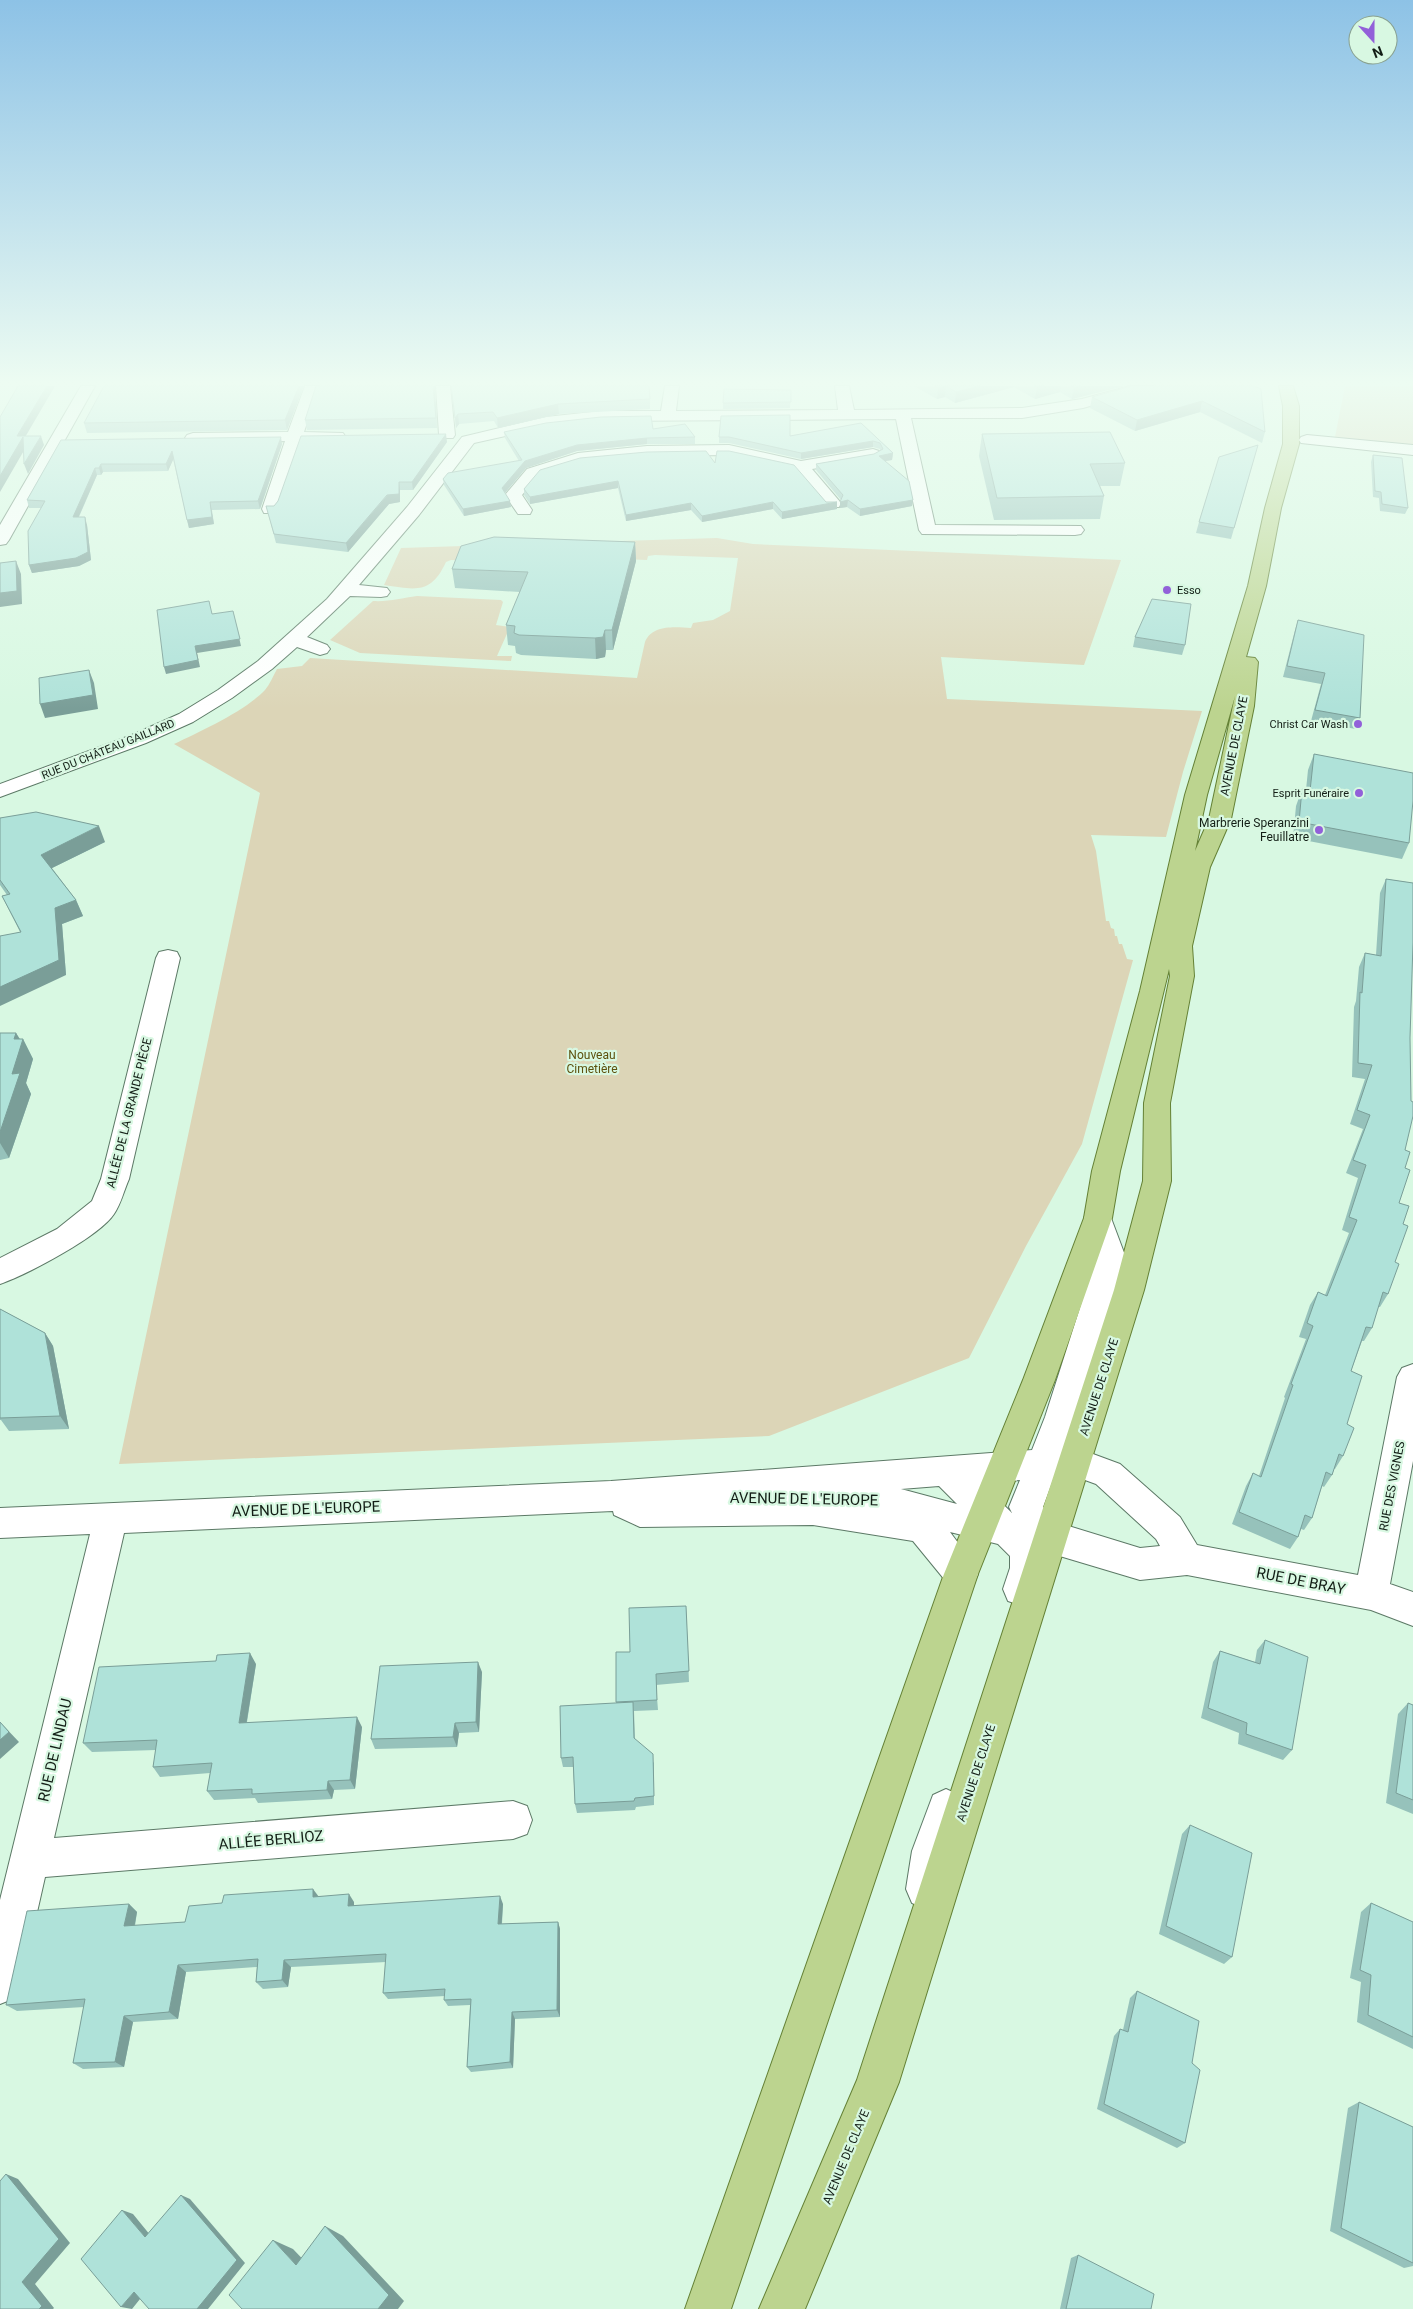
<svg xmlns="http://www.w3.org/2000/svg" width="1413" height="2309" font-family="Roboto,sans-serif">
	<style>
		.green { fill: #dcd5b7 }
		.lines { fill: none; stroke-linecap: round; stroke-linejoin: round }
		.minor-casing { stroke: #5c7966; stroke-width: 2 }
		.major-casing { stroke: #648135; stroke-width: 2 }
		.minor { fill: #fff; fill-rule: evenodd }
		.major { fill: #bcd48f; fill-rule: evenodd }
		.wall { fill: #96c2bb }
		.shaded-wall { fill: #7a9e98 }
		.building { fill: #afe2d9; stroke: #7a9e98 }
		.poi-dot { fill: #9260d9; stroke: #d8f8e2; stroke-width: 2 }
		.labels { text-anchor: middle; stroke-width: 4.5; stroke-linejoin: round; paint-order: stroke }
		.far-poi-label { font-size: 11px; fill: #131e16; stroke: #d8f8e2; text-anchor: end }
		.far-street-label { font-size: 11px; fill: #131e16; stroke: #d8f8e2 }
		.street-label { font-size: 12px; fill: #131e16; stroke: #d8f8e2 }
		.poi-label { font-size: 12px; fill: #131e16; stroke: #d8f8e2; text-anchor: end }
		.park-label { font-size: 12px; fill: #5d500d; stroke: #d8f8e2 }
		.near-street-label { font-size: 15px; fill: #131e16; stroke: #d8f8e2 }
	</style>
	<rect width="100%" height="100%" fill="#d8f8e2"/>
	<path class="green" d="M1345,386H1413V445L1335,437Z
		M717,538L753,544L1121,560L1084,665L941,657L947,699L1202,711L1183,772L1166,837L1091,835L1096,851L1106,921H1109L1111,928L1114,929L1115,936H1117L1119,944H1122L1127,959L1133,960L1082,1144L1026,1246L969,1358L769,1436L119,1464L260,793L174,744C201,731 245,711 265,690C270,684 273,676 277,669L302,666L310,658L637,678L645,642C652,624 676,627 691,628L693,623L713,620L730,611L738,558L655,555L648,556L647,560L553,556L550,565L451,560L446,562C431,594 417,590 384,585L401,548Z
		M417,596L501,600L503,602L496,625L510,627L497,656H512L511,661L360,653L330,640L373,601C388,602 402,598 417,596Z"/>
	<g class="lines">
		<g class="minor-casing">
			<path id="minor" d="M81,386H95L9,540L6,544L0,545V525Z
				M305,386H319L304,432L343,433L345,436L343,439L337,441H301L278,509L276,513H264L262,509L285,441L193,443L187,441L185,438L187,435L193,433L288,432Z
				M436,386H450L455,435L453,438H441L439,435Z
				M665,386H679L676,411L838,410L835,386H849L854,410L1022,408L1082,399L1130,386H1152L1150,389L1083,408L1022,418H911L935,525L1081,526L1084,530L1081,534L1075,535L922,534L919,530L896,419L601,421L546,427L474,443L419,515L359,585L387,588L390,592L387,596L381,597L350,596L307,637L327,645L330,649L327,653L320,655L297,647L272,669L232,698L193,722L146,743L0,797V784L132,735L179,714L218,690L258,661L327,599L407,507L462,437L546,417L601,411H661Z
				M1307,435L1413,445V455L1301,443L1299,440L1301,437Z
				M729,445L801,461L873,449L879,451L881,454L879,457L873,459L812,469L841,503L839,507H827L795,470L729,455L647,456L580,463L539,475L522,495L532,510L530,514H518L505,495L527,469L578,453L647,446Z
				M168,950L177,952L180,958L129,1179C124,1190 121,1204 114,1214C99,1237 26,1275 0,1284V1258L57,1229L92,1201L101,1179L156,958L159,952Z
				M1098,1207L1108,1210L1126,1258L1077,1417L1065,1447H1074L1120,1464L1180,1517L1197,1545L1358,1575L1397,1377L1402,1368L1413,1364V1461L1390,1584L1413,1592V1626L1371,1610L1187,1575L1140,1580L1043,1551C1048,1568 1039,1585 1032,1601L1020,1605L1008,1601L1003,1589L1010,1568V1556L998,1544L950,1532L973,1563L978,1574L973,1585L961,1590L949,1585L913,1541L813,1525L640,1527L614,1515L613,1511L124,1533L54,1838L513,1801L527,1806L532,1820L527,1834L513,1839L45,1877L21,1983L15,1998L0,2004V1900L90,1534L0,1538V1508L611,1481L1032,1450L1045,1417L1096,1258L1084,1218L1088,1210ZM1074,1476L1096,1484L1156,1539L1160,1546L1140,1548L1062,1524L1043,1507L1054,1477ZM1020,1480L1009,1507L1012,1513L981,1483ZM939,1486L957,1504L901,1489Z
				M946,1789L959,1795L965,1808L950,1851L946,1889L940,1903L926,1909L912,1903L906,1889L912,1851L933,1795Z"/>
		</g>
		<g class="major-casing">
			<path id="major" d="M1279,386H1293L1299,406V444L1281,508L1266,586L1246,657L1255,658L1258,662L1254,706L1231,819L1210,867L1192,946L1194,976L1170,1103L1171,1181L1144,1290L899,2082L805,2309H759L857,2080L1114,1290L1143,1181L1144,1103L1170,976L1169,969L1120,1171L1112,1218L1055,1380L978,1574L731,2309H685L944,1574L1023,1380L1084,1218L1092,1171L1140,991L1185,795L1248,586L1265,508L1283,444V406ZM1235,696L1209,819L1195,851L1207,795Z"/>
		</g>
		<use href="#minor" class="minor"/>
		<use href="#major" class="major"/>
	</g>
	<path class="wall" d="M304,386L287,430L87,433L84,423Z
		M434,386L437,428L307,430L305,420Z
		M451,386L650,399V409L559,414L498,428L494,421L459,424L456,428Z
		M914,386H1124L1072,399L1060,392L1035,399L1014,387L955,403L945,397L937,399Z
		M1254,386L1265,432L1262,443L1200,412L1135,431L1090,408L1092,397Z
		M791,390L790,408L723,409V403Z
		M861,423L893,453L892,460L885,461L912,506L860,516L847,507L840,508L841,500L816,470V464L874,454L880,451V449L873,447L801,459L729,443H719V437L790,436Z
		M653,429L695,437V444H647L577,451L526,468L505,493L511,507L464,516L444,485L443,479L519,461L505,438L504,432Z
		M982,434L1125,463L1120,486H1100L1104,496L1100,519L994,520L979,456Z
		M61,440L282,444L260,509L212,510L214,524L189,528L173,459L168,471L103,472L101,475H97L79,517L87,525L91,560L79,566L32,573L29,565L41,508H29L27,500Z
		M447,442L413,490H400V502L389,504L348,552L276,543L266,506H274Z
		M1258,445L1231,539L1196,533L1199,522Z
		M1373,455L1408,508L1405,514L1380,511L1379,498L1373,497L1371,462Z
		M715,463L826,502H837V509L782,519L773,509L702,522L691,510L626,521L618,488L530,504L524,495V489Z
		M635,542L636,561L613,650H606L605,657L596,659L521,655L516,653L515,646L508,645L506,625L520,592L455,588L452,569Z
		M1298,620L1360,718L1356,729L1311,721L1321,684L1283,677L1295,630Z
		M1135,637L1185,645L1182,655L1133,647Z
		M1314,754L1409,843L1402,859L1293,838L1296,806L1302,789L1306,790L1308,770Z
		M0,818L105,842L52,868L76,900L83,916L62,924L66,975L20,932L2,896L7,895L0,885Z
		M1386,879L1413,883V959H1412L1405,1150V1168L1399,1203L1403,1224L1388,1294L1380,1307H1378L1372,1328L1364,1341H1362L1351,1371L1343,1456L1335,1469H1334L1332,1475L1324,1487L1322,1486L1312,1518L1304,1530L1301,1529L1298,1537L1290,1549L1232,1524L1246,1486L1253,1473L1259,1476L1285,1398L1284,1397L1306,1339L1299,1337L1310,1305L1318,1292L1325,1295L1349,1233L1342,1230L1358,1178L1346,1173L1363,1129L1350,1124L1365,1079L1352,1077L1354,1007L1356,1001L1359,967L1365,953L1376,955L1380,893Z
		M0,1033H16L20,1039H23L33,1059L26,1083L31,1094L9,1158L0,1160Z
		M0,1309L45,1333L53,1346L69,1429L9,1431L1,1420H0Z
		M686,1606L689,1682L656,1685L658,1710L634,1711L635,1739L654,1763V1805L636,1807L635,1810L577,1813L575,1804L573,1767H563L561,1758L616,1703V1652H630Z
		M1265,1640L1292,1750L1283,1760L1238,1744L1239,1733L1201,1718L1213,1662L1220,1651L1255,1662L1257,1650Z
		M256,1664L247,1722L362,1727L355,1789L334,1790L332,1799L258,1803L255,1798L214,1800L207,1791L210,1773L160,1777L153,1767L156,1750L92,1752L83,1743Z
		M482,1672L479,1732L459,1733L457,1747L375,1749L371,1739Z
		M1408,1703L1413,1705V1814L1386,1803L1398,1714Z
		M1190,1825L1232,1957L1224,1964L1159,1934L1182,1834Z
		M319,1896L354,1902V1905L503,1904L502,1924L558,1922L560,1929V2017L515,2019L513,2068L471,2072L467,2067L470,2005L448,2006L444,2000L445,1996L388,1999L383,1993L386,1962L291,1967L288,1987L263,1989L256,1982L257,1967L186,1972L178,2019L133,2022L124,2067L83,2069L73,2063L84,2007L17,2011L6,2005L129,1904L137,1912L135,1926L185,1922Z
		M1371,1903L1413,1922V2049L1357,2022L1361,1982L1350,1978L1361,1912Z
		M1137,1991L1192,2063L1185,2143L1177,2148L1097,2109L1114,2036L1120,2029L1123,2030L1130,1998Z
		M1359,2102L1413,2127V2266L1404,2268L1330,2231L1348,2108Z
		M1078,2255L1151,2309H1060L1071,2258Z"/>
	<path class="shaded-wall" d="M47,386H55L24,439L26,447L0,492V476L17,436Z
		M299,386H304L287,430L285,420Z
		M433,386H435L437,428L436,418Z
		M946,386L945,397L937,399L938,388Z
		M980,386H1014V387L955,403L956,392Z
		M1044,386H1061L1060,392L1035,399L1037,387Z
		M1081,386H1124L1072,399L1074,387Z
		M1202,401L1200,412L1135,431L1137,420Z
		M558,404L559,414L498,428L497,418Z
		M458,414L459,424L456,428L455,418Z
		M446,434L447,442L413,490L412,482Z
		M41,436L44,445L28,474L24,464Z
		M281,437L282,444L260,509L258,501Z
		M647,438V444L577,451L526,468L503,495L502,488L525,461L577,445Z
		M873,441V447L801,459V453Z
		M172,451L174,458L168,471L166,464Z
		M893,453L892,460L879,462V456Z
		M101,464L103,472L101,475L99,468Z
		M95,468L97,475L75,525L73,517Z
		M618,481V488L530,504V497Z
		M399,482L400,490V502L389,504L348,552L346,543Z
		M848,500L847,507L840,508V502Z
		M913,500L912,506L860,516V509Z
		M510,501L511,507L464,516L463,509Z
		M210,502L214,524L189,528L187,520Z
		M773,502V509L702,522V516Z
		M837,502V509L782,519V512Z
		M691,503V510L626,521V515Z
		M85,517L87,525L91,560L79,566L32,573L29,565Z
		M635,542L636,561L613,650L612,630Z
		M16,561L21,574L22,604L0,607V593Z
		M233,611L241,646L197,653L200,667L166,674L164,667L195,646Z
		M605,630L606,650L605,657L596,659L595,638Z
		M89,670L94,683L98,709L45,718L40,704Z
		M99,826L105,842L48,870L41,855Z
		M76,900L83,916L62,924L66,975L0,1006V987L55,908Z
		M16,1033L22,1043L23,1039L33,1059L26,1083L31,1094L9,1158L0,1143V1132L12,1074L14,1039Z
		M45,1333L53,1346L69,1429L60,1416Z
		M250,1653L256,1664L245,1732L239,1723Z
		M478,1662L482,1672L479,1732L476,1722Z
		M357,1717L362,1727L355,1789L350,1780Z
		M0,1722L19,1742L0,1759Z
		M455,1723L459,1733L457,1747L453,1737Z
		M328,1781L334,1790L332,1799L327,1790Z
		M313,1889L319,1897H313Z
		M349,1894L354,1902V1913L348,1906Z
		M500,1896L503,1904L501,1932L498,1924Z
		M129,1904L137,1912L133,1934L124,1926Z
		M558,1922L560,1929V2017L557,2010Z
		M284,1960L291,1967L288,1987L282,1980Z
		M178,1965L186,1972L178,2019L169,2012Z
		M512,2012L515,2019L513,2068L510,2062Z
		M124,2016L133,2022L124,2067L115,2062Z
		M6,2174L18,2179L70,2243L35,2284L54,2308L53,2309H39L22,2282Z
		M181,2195L190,2199L245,2263L208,2309H197Z
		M122,2210L133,2214L155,2241L145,2237Z
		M325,2226L343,2236L404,2301L398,2309H378Z
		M273,2240L293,2249L316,2273L296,2265Z
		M134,2292L144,2294L132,2309L121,2307Z"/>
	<path class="building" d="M18,386H47L17,436H41L24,464L23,437L0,476V417Z
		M104,386H299L285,420L84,423Z
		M316,386H433L436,418L305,420Z
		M451,386H649L650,399L558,404L497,418L493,412L458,414L455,418Z
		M935,386H980L956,392L946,386L938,388Z
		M1034,386H1044L1037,387Z
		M1071,386H1081L1074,387Z
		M1131,386H1254L1261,389L1265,432L1202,401L1137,420L1092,397Z
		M724,389L791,390V402L723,403Z
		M790,415V436L861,423L893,453L879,456L909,481L913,500L860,509L848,500L840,502L843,495L816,464L874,454L883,449L880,443L873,441L801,453L729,437H719L721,416Z
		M651,416L653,429L685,424L695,437L647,438L577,445L525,461L502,488L510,501L463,509L443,479L448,473L522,460L504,432L546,423L601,417Z
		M1110,432L1125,463L1090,464L1104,496L997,498L982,434Z
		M446,434L412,482H399V494L387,495L346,543L274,534L266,506H274L278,501L301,436Z
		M281,437L258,501L210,502L212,517L187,520L172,451L166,464H101L99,468H95L73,517H85L88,552L76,558L29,565L28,531L45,501L27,500L61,440Z
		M1258,445L1234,528L1199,522L1219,457Z
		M706,451L715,463L717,451H729L794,465L826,502H837L782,512L773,502L702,516L691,503L626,515L618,481L530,497L524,489L540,470L580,458L647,452Z
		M1373,455L1402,458L1408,508L1382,504L1381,492L1375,491Z
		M494,537L635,542L612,630H605L603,637L595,638L519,635L514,633L515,626L506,625L528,572L452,569L461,546Z
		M16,561L17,591L0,593V563Z
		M1152,599L1191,604L1185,645L1135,637Z
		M209,601L212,614L233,611L240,639L195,646L198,660L164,667L157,610Z
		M1298,620L1364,635L1360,718L1315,710L1325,673L1287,666Z
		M89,670L93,695L40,704L39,678Z
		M1314,754L1413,773V801L1409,843L1299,822L1302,789L1310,791Z
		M36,812L99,826L41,855L76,900L55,908L59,960L0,987V936L21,932L2,896L10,894L0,880V818Z
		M1386,879L1413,883V943L1410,1038L1411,1101L1413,1102V1116L1405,1150L1410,1152L1405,1168L1410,1170L1399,1203L1409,1206L1403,1224L1408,1226L1395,1262L1399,1264L1388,1294L1383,1292L1372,1328L1366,1327L1351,1371L1362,1376L1347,1424L1354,1428L1343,1456L1339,1454L1332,1475L1326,1472L1312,1518L1305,1515L1298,1537L1239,1512L1253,1473L1261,1477L1293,1385L1291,1384L1313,1326L1307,1323L1318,1292L1327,1296L1357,1220L1349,1217L1366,1165L1353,1160L1370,1115L1357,1110L1372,1065L1358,1063L1360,992L1362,993L1365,953L1381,956Z
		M0,1033H16L14,1039H23L12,1074L20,1073L0,1132Z
		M0,1309L45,1333L60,1416L0,1418Z
		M686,1606L689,1671L656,1674L657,1700L616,1702V1652H630L629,1608Z
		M1265,1640L1308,1657L1292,1750L1246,1734L1247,1723L1208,1708L1220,1651L1260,1664Z
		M250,1653L239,1723L357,1717L350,1780L328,1781L327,1790L252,1794V1789L207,1791L212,1763L153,1767L157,1740L83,1743L99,1667L216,1661L217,1655Z
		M478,1662L476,1722L455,1723L453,1737L371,1739L380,1666Z
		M633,1702L634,1738L653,1754L654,1796L635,1798L634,1801L575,1804L573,1757L561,1758L560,1706Z
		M1408,1703L1413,1705V1800L1396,1793Z
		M0,1722L9,1732L0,1740Z
		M1190,1825L1252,1853L1232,1957L1166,1926Z
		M313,1889V1897L349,1894L348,1906L500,1896L498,1924L558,1922L557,2010L512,2012L510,2062L467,2067L471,1999L444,2000L445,1989L383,1993L386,1954L284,1960L282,1980L256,1982L258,1959L178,1965L169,2012L124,2016L115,2062L73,2063L85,1999L6,2005L27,1911L129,1904L124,1926L185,1922L189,1906L222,1903L224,1895Z
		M1371,1903L1413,1922V2037L1368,2015L1371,1975L1360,1970Z
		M1137,1991L1199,2021L1192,2063L1200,2070L1185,2143L1104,2104L1120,2029L1128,2032Z
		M1359,2102L1413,2127V2263L1341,2228Z
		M6,2174L59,2239L22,2282L42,2306L39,2309H0V2181Z
		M181,2195L237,2260L197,2309H149L134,2292L121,2307L81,2259L122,2210L145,2237Z
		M325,2226L389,2295L378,2309H242L229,2295L273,2240L296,2265Z
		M1078,2255L1154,2294L1151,2309H1066Z"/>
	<linearGradient id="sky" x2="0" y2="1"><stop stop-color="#8dc2e6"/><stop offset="0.54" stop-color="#edfcf2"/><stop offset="1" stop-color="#edfcf2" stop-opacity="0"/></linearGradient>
	<rect width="1413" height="709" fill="url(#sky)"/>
	<g class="poi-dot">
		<circle cx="1167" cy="590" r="5"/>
		<circle cx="1358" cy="724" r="5"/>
		<circle cx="1359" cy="793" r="5"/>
		<circle cx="1319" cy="830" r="5"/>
	</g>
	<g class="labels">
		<g class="far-poi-label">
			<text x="1177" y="594" text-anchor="start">Esso</text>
			<text x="1348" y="728">Christ Car Wash</text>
			<text x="1349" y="797">Esprit Funéraire</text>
		</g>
		<g class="far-street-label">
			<text transform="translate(108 749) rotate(-22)" y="4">RUE DU CHÂTEAU GAILLARD</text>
		</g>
		<g class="street-label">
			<text transform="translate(1234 746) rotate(-79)" y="4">AVENUE DE CLAYE</text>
			<text transform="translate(129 1113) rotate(-76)" y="4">ALLÉE DE LA GRANDE PIÈCE</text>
			<text transform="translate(1099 1387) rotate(-72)" y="4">AVENUE DE CLAYE</text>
			<text transform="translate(1392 1486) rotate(-79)" y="4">RUE DES VIGNES</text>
			<text transform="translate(976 1773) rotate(-72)" y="4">AVENUE DE CLAYE</text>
			<text transform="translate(846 2157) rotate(-67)" y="4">AVENUE DE CLAYE</text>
		</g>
		<g class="poi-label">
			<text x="1309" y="827">Marbrerie Speranzini<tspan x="1309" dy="14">Feuillatre</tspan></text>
		</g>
		<g class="park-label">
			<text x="592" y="1059">Nouveau<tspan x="592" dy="14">Cimetière</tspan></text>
		</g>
		<g class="near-street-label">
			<text transform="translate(804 1499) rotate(1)" y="5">AVENUE DE L'EUROPE</text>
			<text transform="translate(306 1509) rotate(-2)" y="5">AVENUE DE L'EUROPE</text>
			<text transform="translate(1301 1581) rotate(11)" y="5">RUE DE BRAY</text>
			<text transform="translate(55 1750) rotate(-77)" y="5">RUE DE LINDAU</text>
			<text transform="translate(271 1840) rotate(-5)" y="5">ALLÉE BERLIOZ</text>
		</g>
	</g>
	<g transform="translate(1373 40) rotate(159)"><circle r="24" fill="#d8f8e2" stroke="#89a190"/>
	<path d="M0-4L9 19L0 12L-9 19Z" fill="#9260d9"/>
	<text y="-8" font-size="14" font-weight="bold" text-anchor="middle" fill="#131e16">N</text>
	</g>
</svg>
